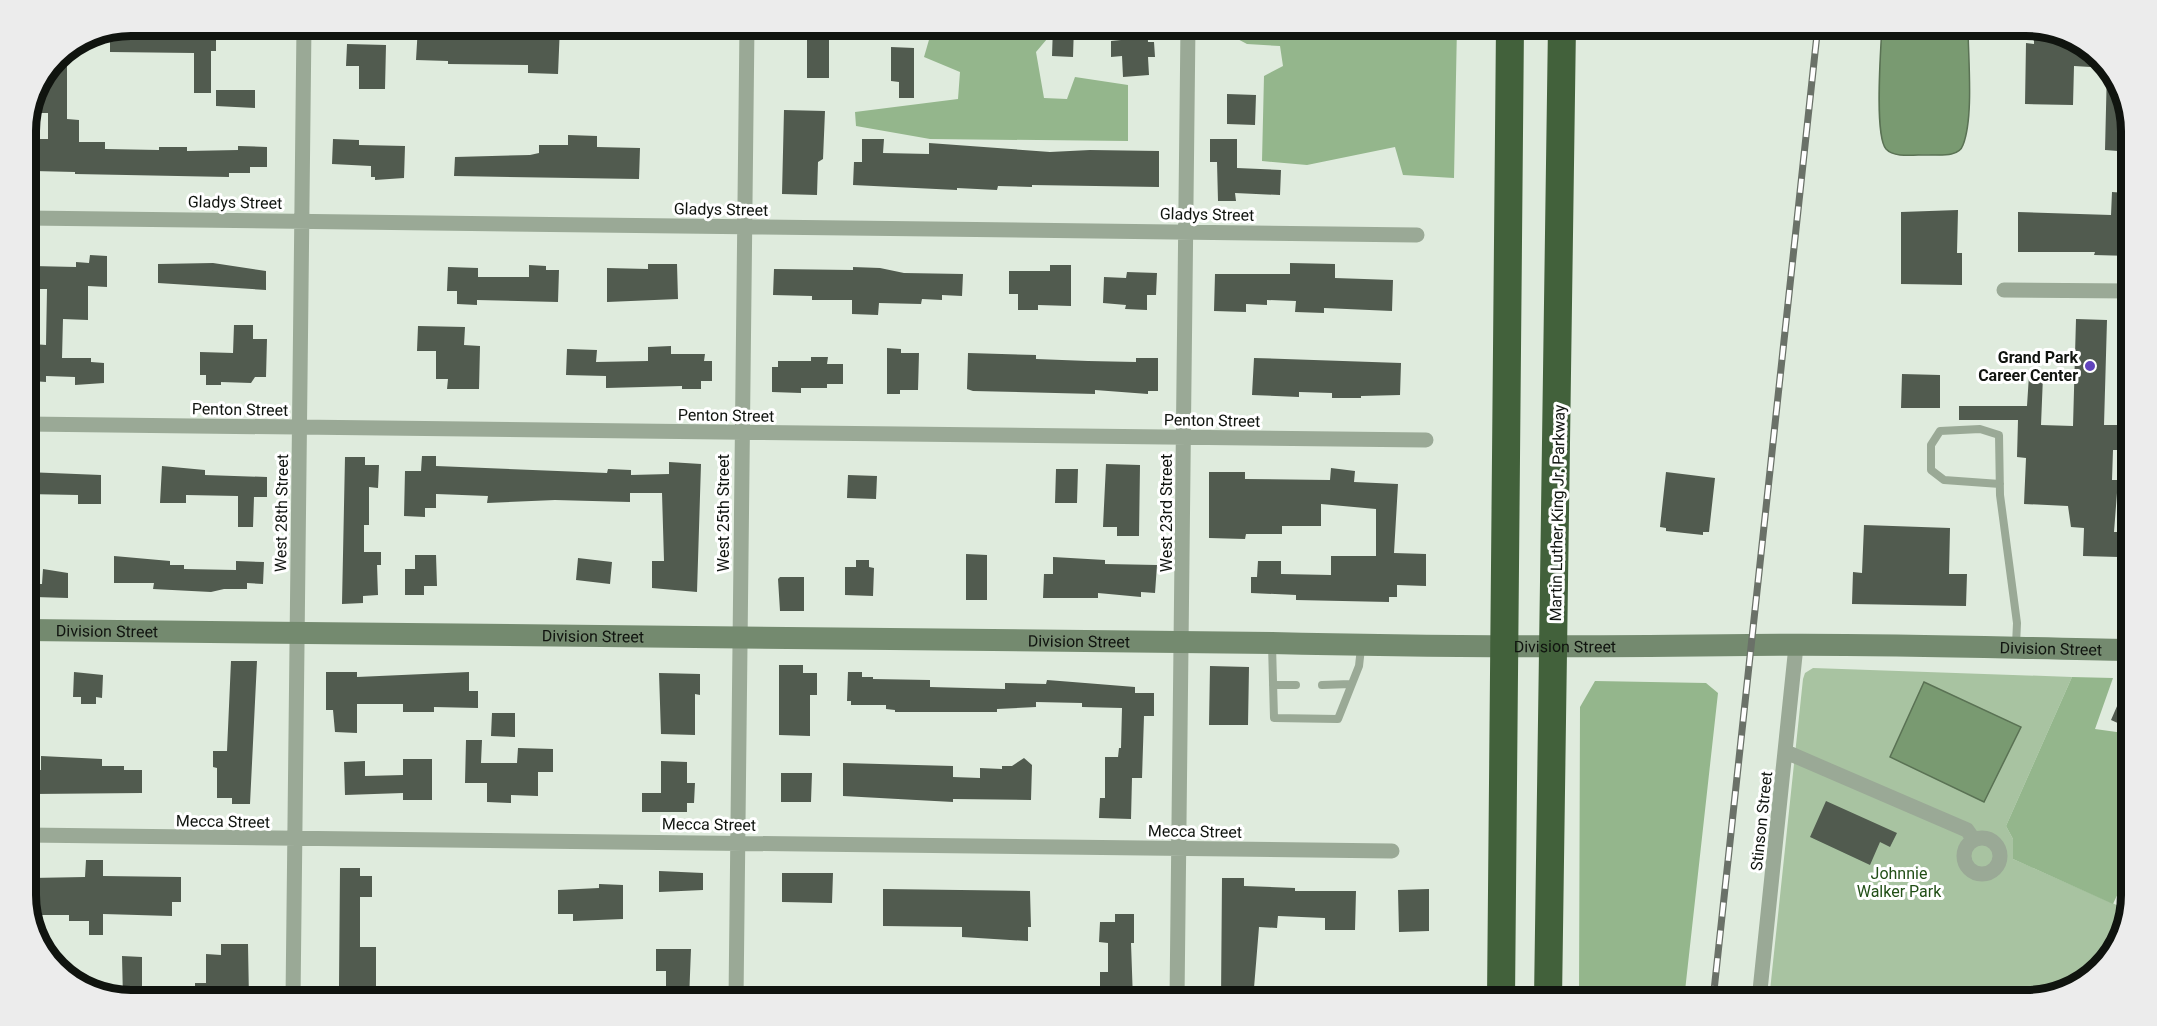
<svg xmlns="http://www.w3.org/2000/svg" width="2157" height="1026" font-family="Roboto,sans-serif">
	<style>
		.green { fill: #a8c3a1 }
		.forest { fill: #94b68c }
		.water { fill: #799a71; stroke: #5a7254; stroke-width: 1.5 }
		.building { fill: #515b4f }
		.lines { fill: none; stroke-linecap: round; stroke-linejoin: round }
		.lane { stroke: #9aa996; stroke-width: 8 }
		.street { stroke: #9aa996; stroke-width: 15 }
		.secondary { stroke: #748a6f; stroke-width: 22 }
		.highway { stroke: #42613b; stroke-width: 28 }
		.rail-casing { stroke: #6a7168; stroke-width: 7 }
		.rail { stroke: #fff; stroke-width: 4.5; stroke-dasharray: 14; stroke-linecap: butt }
		.poi-dot { fill: #6244bc; stroke: #fff; stroke-width: 2 }
		.labels { text-anchor: middle; stroke-width: 6; stroke-linejoin: round; paint-order: stroke }
		.street-label { font-size: 16px; fill: #10140f; stroke: #fff }
		.poi-label { font-size: 16px; font-weight: bold; fill: #10140f; stroke: #fff; text-anchor: end }
		.park-label { font-size: 16px; fill: #224f17; stroke: #fff }
		.rim { fill: none; stroke: #10140f; stroke-width: 8 }
	</style>
	<rect width="100%" height="100%" fill="#dfebdd"/>
	<path class="green" d="M1813,668L2072,677L2006,826L2013,839V859L2128,910L2121,941L2084,983L2026,1000H1769L1803,679L1805,673Z"/>
	<path class="forest" d="M933,26H1046L1047,39L1036,52L1044,98L1067,99L1075,77L1128,85V141L930,139L856,126L855,112L958,99L960,72L924,57Z
		M1213,26H1457L1454,178L1403,175L1395,147L1307,165L1262,161L1264,76L1283,66L1280,46L1247,44Z
		M2072,677L2113,678L2095,729L2131,734V865L2113,904L2013,859V839L2006,826Z
		M1595,681L1706,683L1718,693L1684,1000H1579L1580,707Z"/>
	<path class="water" d="M1882,26H1968C1968,57 1974,117 1963,145C1959,157 1941,155 1931,155C1918,154 1895,159 1886,149C1874,135 1881,47 1882,26Z
		M1924,682L2021,727L1984,802L1890,757Z"/>
	<path class="building" d="M131,26H216V51H211V93H194V53L110,52V30Z
		M418,26H560L558,74L528,73V65L448,64V61L416,60Z
		M807,26H829V78H807Z
		M1053,26H1074L1073,57L1052,56Z
		M1121,26H1147L1148,42H1154L1155,57H1148L1149,75L1123,77L1122,56L1111,57V41L1121,40Z
		M2034,27L2072,36L2113,72L2131,125V152L2105,150L2107,68L2074,66L2073,105L2025,104L2026,43L2034,44Z
		M347,44L386,45L385,89H359V66H346Z
		M891,47L914,48V98H899V82L891,81Z
		M67,49V119L79,120V142H105V149L159,150V147H187V151L238,150V146L267,147V167H250V173H229V177L75,174V172L34,171V139H48V113H38V97L57,56Z
		M216,90H255V108L216,106Z
		M1227,94L1256,95L1255,125L1227,124Z
		M784,110L825,111L823,159L818,162L817,195L782,194Z
		M568,135L597,136V147L640,148L639,179L454,176L455,157L530,155L539,153V145H568Z
		M333,139L359,140V145L405,146L404,178L375,180V177H371V166L332,164Z
		M862,139H884L883,153L929,154V143L1050,152L1090,150L1159,151V187L1032,185V187L998,186L997,190L957,188V190L853,185L854,162H862Z
		M1210,139H1237V168L1281,170L1280,195L1235,193L1236,201H1218L1217,162H1210Z
		M2112,192L2127,193L2126,215H2131V256L2094,255L2095,252H2018V212L2111,215Z
		M1958,210L1957,253H1962V285L1901,284V212Z
		M90,255L107,256V287L88,286V320L63,319L62,358H91V362L104,363V383L75,385V377L46,376V382L32,381L33,344L46,345L47,289H32L33,266L76,267V262L89,263Z
		M213,263L266,271V290L158,283V264Z
		M1290,263L1335,264V278L1393,280L1392,311L1324,308V313L1295,312L1296,301L1267,300V305L1246,304V312L1214,311L1215,274H1290Z
		M648,264H677L678,299L607,302V268L648,269Z
		M529,265L546,266V270H559L558,302L477,300V305L457,304V291H447L448,267L478,268V277H529Z
		M1050,265H1071V306L1038,305V310H1018V294H1009V271H1050Z
		M853,267L880,268L904,273L963,274L962,296L942,295V300L922,299L921,304L879,303L878,315L852,314V300H812V296L773,295L774,269L853,270Z
		M1127,272L1157,273L1156,295H1147V310L1125,309L1126,305L1103,303L1104,277L1126,278Z
		M2076,319L2107,320L2104,425H2120L2119,450H2113L2112,480H2118L2114,532H2119L2118,557L2083,556L2084,528L2071,527L2068,506L2024,504L2026,458L2017,457L2018,420H1959V406H2027L2029,375L2043,376L2041,425L2073,426Z
		M234,325H253V339H267L266,377H255L251,383L221,382V385H206V375H200V352L233,353Z
		M418,326L465,327L464,345L480,346L479,389H447L448,379H436V351H417Z
		M671,346V354H705L704,361H712V381H701V389H682V386L606,388V376L566,375L567,349L597,350L596,362L648,361V347Z
		M887,348L901,349V353H919L918,390H900V394H887Z
		M968,353L1036,355V359L1088,361L1136,362V358H1158V391H1148V394L1095,390V394L973,391L967,389Z
		M811,357H828L827,364H843V384H827V388H801V393L772,392V367H778V361H811Z
		M1254,358L1401,363L1400,395L1361,396V398H1332V393L1299,392V397L1252,395Z
		M1902,374L1940,375V408H1901Z
		M422,456H436V466L607,473L608,469L631,470V475L669,474V462L701,464L697,592L652,588V561H664L662,493H630V502L555,500L487,503L488,496L436,494V508H425V517L404,516L405,471H421Z
		M345,457H365V465H379L378,488L369,487V525H364V552H381V565H377L378,595L363,596V603L342,604Z
		M1106,464L1140,465L1139,536H1117V527H1103Z
		M162,466L205,470V475L267,477V497H254L253,527H238V496L186,495V503H160Z
		M1331,468L1355,471L1354,482L1398,484L1394,553L1426,554V586L1397,585V597H1389V602L1296,600V595L1251,593V577H1257L1258,561H1281V574L1331,575V556H1376V509L1321,504V526H1282V534H1246L1245,539L1209,538V472H1245V479L1330,480Z
		M1056,469H1078L1077,503H1055Z
		M26,472L101,475V504H78V495L26,494Z
		M1666,472L1715,478L1709,532H1703V535L1666,531V528L1660,527Z
		M848,475L877,476L876,499L847,498Z
		M1864,525L1950,528L1949,574H1967L1966,606L1852,604L1853,572L1862,573Z
		M966,554L987,555V600H966Z
		M415,555H436L437,586H424V595H405V569H415Z
		M114,556L170,561V565H184V569L236,570V561L264,562L263,584L247,583V589H224L211,592L153,589L154,583H114Z
		M1053,557L1105,560V564L1157,565L1155,593L1141,592V597L1098,593V598H1043L1044,574H1053Z
		M578,558L612,562L610,584L576,580Z
		M856,560H869V567L874,568L873,596L845,595V567H856Z
		M43,569L68,573V598L35,597L36,584H42Z
		M780,577H804V611H780L778,579Z
		M231,661H257L250,804H232V798H217V768L213,767V751H227Z
		M779,665H803V673H817V695H810V736L779,735Z
		M1210,666L1249,667L1248,725H1209Z
		M74,672L103,675L102,698L96,697V704H81V697H73Z
		M326,672H357V677L469,672V691H478V708L434,707V712H403V704H357V733L335,732L333,710H326Z
		M848,672H862V677H873V679L930,680V687L1005,689V683L1046,684L1047,680L1060,681L1135,687V693H1154V716H1144L1142,778H1132L1131,819L1099,818L1100,798H1105V757H1118L1119,748H1121L1122,708L1082,707V703L1036,702V707L997,709V712H895V710L886,709V705H851V701H847Z
		M659,673L700,674V695L695,694V735L661,734Z
		M2131,674V729L2111,720Z
		M492,713H515V737L491,736Z
		M466,740H482L481,763H517L518,748L553,749V772H538V796L511,795V803L487,802V783H465Z
		M41,756L102,759V766H124V770H142V793L33,794L34,770H41Z
		M1024,758L1032,765L1031,800L953,799V802L843,796V763L953,766V777L980,778V768L1002,769V766H1012Z
		M403,759H432V800H403V793L345,795L344,762L365,761V776L403,775Z
		M661,761L687,762V783H695L694,803H687V812H642V793H661Z
		M781,773H812L811,802H781Z
		M1826,801L1897,833L1890,847L1880,842L1870,865L1810,837Z
		M86,860H103V876L181,877V902H172V916L103,914V935H89V921H69V915H30L31,878L85,877Z
		M340,868H360V876H372V897H360V947H376V1000H336V986H339Z
		M659,871L703,873V890L659,892Z
		M782,873H833L832,903L782,902Z
		M1222,878H1244V886L1295,888V891H1356L1355,930H1325V918L1278,916L1277,928L1259,927L1253,1000H1221Z
		M599,884L623,885V919L573,921V914H558V890L599,888Z
		M883,889L1030,891L1031,927H1028V941L962,937V927L883,926Z
		M1429,889V931L1399,932L1398,890Z
		M1115,914H1134V943H1131L1133,1000H1100V972H1108V943L1099,942L1100,922H1115Z
		M221,944H248L249,1000H195V983H206V954L221,955Z
		M656,949H691L689,1000H666V971H656Z
		M122,956L142,957V1000L123,999Z"/>
	<g class="lines">
		<path class="lane" d="M2000,484L1944,480L1931,470V445L1940,431L1980,429L1999,435L2000,495L2017,623L2016,645
			M1272,645L1274,718L1338,719L1359,666L1361,648
			M1273,685H1296
			M1322,685L1351,684"/>
		<path class="street" d="M26,218L1417,235
			M2004,290L2131,291
			M26,424L1426,440
			M1786,752L1967,830L1974,840
			M26,835L1392,851
			M1964 856a18 18 0 1 1 36 0a18 18 0 1 1-36 0Z
			M293,1000L304,25
			M736,1000L747,25
			M1177,1000L1188,25
			M1759,1000L1796,646"/>
		<path class="secondary" id="s1" d="M26,630L1272,643C1431,647 1590,647 1749,645C1877,643 2004,648 2131,650"/>
		<path class="highway" d="M1501,1000L1510,25
			M1548,1000L1562,25"/>
		<g class="rail-casing">
			<path id="rail" d="M1713,1000L1818,25"/>
		</g>
		<use href="#rail" class="rail"/>
	</g>
	<circle class="poi-dot" cx="2090" cy="366" r="6"/>
	<g class="labels">
		<g class="street-label">
			<text transform="translate(235 202) rotate(1)" y="6">Gladys Street</text>
			<text transform="translate(721 209) rotate(1)" y="6">Gladys Street</text>
			<text transform="translate(1207 214) rotate(1)" y="6">Gladys Street</text>
			<text transform="translate(240 409) rotate(1)" y="6">Penton Street</text>
			<text transform="translate(726 415) rotate(1)" y="6">Penton Street</text>
			<text transform="translate(1212 420) rotate(1)" y="6">Penton Street</text>
			<text transform="translate(281 513) rotate(-89)" y="6">West 28th Street</text>
			<text transform="translate(723 513) rotate(-90)" y="6">West 25th Street</text>
			<text transform="translate(1166 513) rotate(-90)" y="6">West 23rd Street</text>
			<text transform="translate(1557 513) rotate(-89)" y="6">Martin Luther King Jr. Parkway</text>
			<text dy="6" stroke="none"><textPath href="#s1" startOffset="81">Division Street</textPath></text>
			<text dy="6" stroke="none"><textPath href="#s1" startOffset="567">Division Street</textPath></text>
			<text dy="6" stroke="none"><textPath href="#s1" startOffset="1053">Division Street</textPath></text>
			<text dy="6" stroke="none"><textPath href="#s1" startOffset="1539">Division Street</textPath></text>
			<text dy="6" stroke="none"><textPath href="#s1" startOffset="2025">Division Street</textPath></text>
			<text transform="translate(223 821) rotate(1)" y="6">Mecca Street</text>
			<text transform="translate(1761 821) rotate(-84)" y="6">Stinson Street</text>
			<text transform="translate(709 824) rotate(1)" y="6">Mecca Street</text>
			<text transform="translate(1195 831) rotate(1)" y="6">Mecca Street</text>
		</g>
		<g class="poi-label">
			<text x="2078" y="363">Grand Park<tspan x="2078" dy="18">Career Center</tspan></text>
		</g>
		<g class="park-label">
			<text x="1899" y="879">Johnnie<tspan x="1899" dy="18">Walker Park</tspan></text>
		</g>
	</g>
	<path d="M0 0H2157V1026H0ZM131 36H2026A95 95 0 0 1 2121 131V895A95 95 0 0 1 2026 990H131A95 95 0 0 1 36 895V131A95 95 0 0 1 131 36Z" fill="#ececec" fill-rule="evenodd"/>
	<path class="rim" d="M131 36H2026A95 95 0 0 1 2121 131V895A95 95 0 0 1 2026 990H131A95 95 0 0 1 36 895V131A95 95 0 0 1 131 36Z"/>
</svg>
